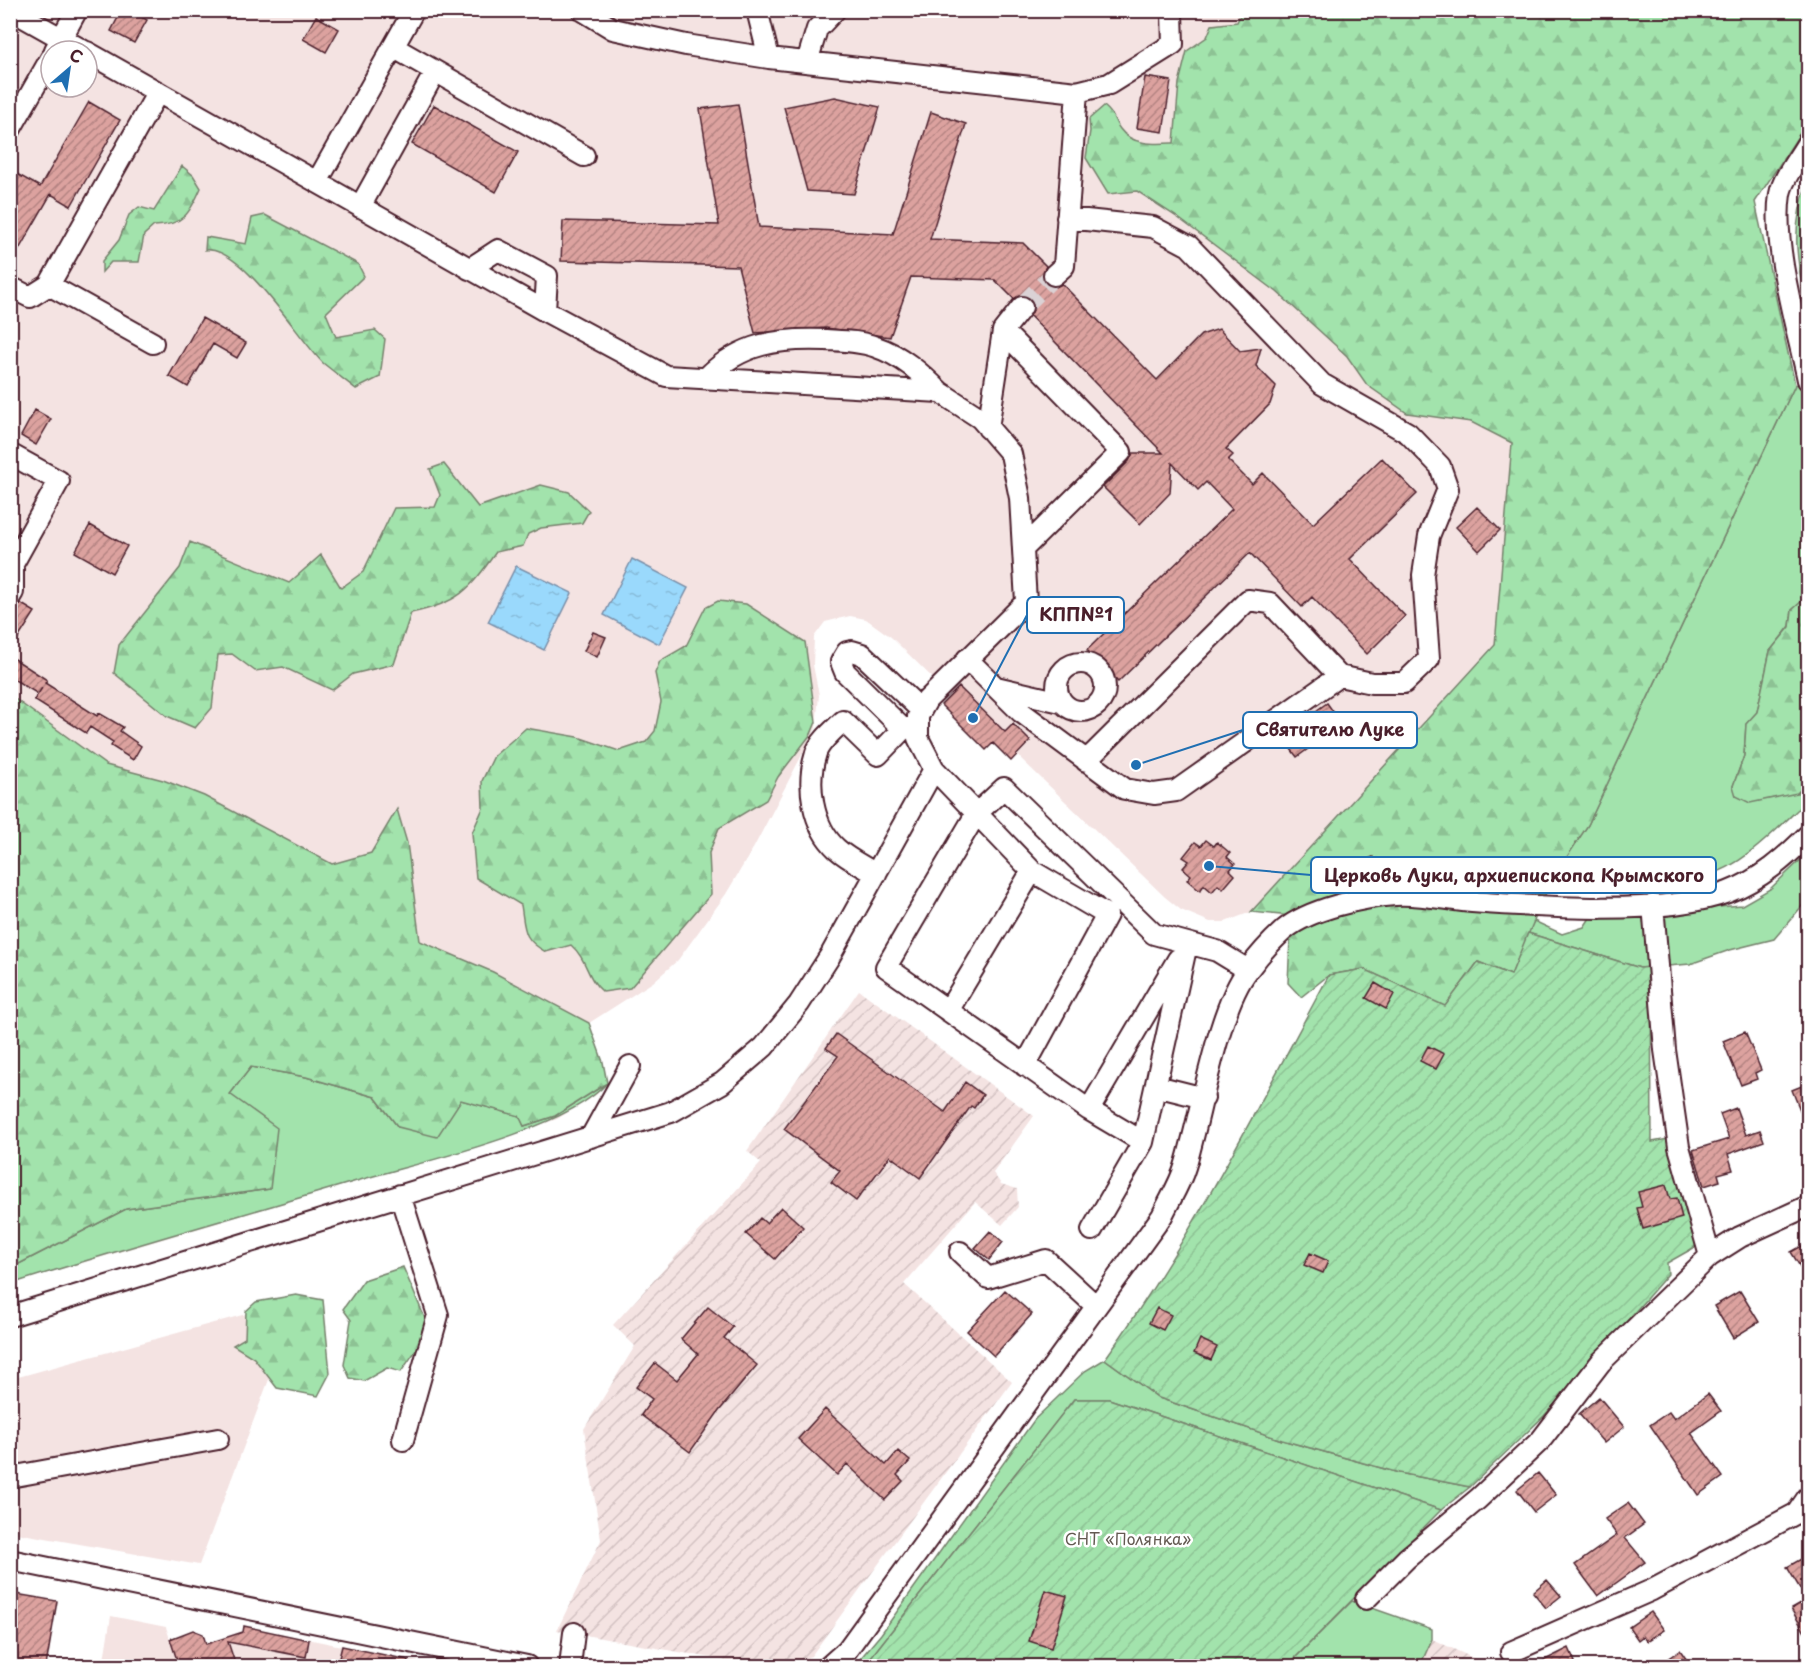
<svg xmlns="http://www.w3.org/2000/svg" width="1819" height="1677" font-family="'Playpen Sans',sans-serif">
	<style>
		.built { fill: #f4e3e2; fill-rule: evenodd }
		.industrial { fill: url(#industrial-furrows) }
		.grass { fill: #a2e3ac; stroke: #76816c; stroke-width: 1.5 }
		.forest { fill: url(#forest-firs); stroke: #76816c; stroke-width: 1.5 }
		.garden { fill: url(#garden-furrows); stroke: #76816c; stroke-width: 1.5 }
		.water { fill: url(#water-ripples); stroke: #7a8fa8; stroke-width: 1.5 }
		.building { fill: url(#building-hatch); stroke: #4a1f2b; stroke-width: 1.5 }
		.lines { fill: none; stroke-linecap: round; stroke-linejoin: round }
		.minor-tunnel { stroke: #dbd2d5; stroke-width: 20; stroke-dasharray: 20 10; stroke-linecap: butt }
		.minor-casing { stroke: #4a1f2b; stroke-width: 24 }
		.minor { stroke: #fff; stroke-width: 20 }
		.labels { text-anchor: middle; stroke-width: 5; stroke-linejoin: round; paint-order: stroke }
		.park-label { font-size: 16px; fill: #645a52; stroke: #fff }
		.leader { fill: none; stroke: #1f6fb2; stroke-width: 2 }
		.callout-dot { fill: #1f6fb2; stroke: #fff; stroke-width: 2 }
		.callout { fill: #fff; stroke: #1f6fb2; stroke-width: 2 }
		.callout-label { font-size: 18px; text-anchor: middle; font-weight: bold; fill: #4a1f2b }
	</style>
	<defs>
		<pattern id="industrial-furrows" width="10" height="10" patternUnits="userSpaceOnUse" patternTransform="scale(1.5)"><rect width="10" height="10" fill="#f4e3e2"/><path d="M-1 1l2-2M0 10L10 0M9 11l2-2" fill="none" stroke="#d3c2c2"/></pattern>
		<pattern id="forest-firs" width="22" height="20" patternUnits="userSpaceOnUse" patternTransform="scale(1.5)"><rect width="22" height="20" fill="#a2e3ac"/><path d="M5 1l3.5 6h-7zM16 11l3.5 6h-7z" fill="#8dc294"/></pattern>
		<pattern id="garden-furrows" width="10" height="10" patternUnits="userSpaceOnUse" patternTransform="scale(1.5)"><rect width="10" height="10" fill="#a2e3ac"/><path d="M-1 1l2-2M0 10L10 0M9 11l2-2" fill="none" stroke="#8dc294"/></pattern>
		<pattern id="water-ripples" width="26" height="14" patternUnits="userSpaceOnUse" patternTransform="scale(1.5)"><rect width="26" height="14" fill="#9ad9fc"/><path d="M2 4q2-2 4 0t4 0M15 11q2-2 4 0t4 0" fill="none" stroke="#86bad8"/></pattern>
		<pattern id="building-hatch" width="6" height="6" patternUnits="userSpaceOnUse" patternTransform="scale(1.5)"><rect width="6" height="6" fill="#dca29f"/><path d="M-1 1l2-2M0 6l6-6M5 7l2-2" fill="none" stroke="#b48382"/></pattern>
	</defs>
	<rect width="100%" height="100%" fill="#fff"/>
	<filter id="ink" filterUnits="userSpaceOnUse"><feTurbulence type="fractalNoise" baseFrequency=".0167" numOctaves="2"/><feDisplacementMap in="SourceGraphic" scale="12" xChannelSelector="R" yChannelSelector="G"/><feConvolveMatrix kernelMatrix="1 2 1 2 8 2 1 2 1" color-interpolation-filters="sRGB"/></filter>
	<g filter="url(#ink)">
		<path class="built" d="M10,11H1524L1512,443L1495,645L1251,912L1225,922H1210L1181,910L1165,897L1017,755L993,743L986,750L941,705L950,695L891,637L866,619L850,616L825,622L814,637L813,665L819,695L816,728L754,847L726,894L678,960L653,982L589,1023L603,1062L607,1083L597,1094L557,1119L466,1149L11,1284ZM51,51H87V87H51Z
			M246,1314L282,1345L199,1565L11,1532V1379Z
			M111,1616L166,1627L170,1639L193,1630L203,1634L206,1644L243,1633L244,1626L438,1666H103Z"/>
		<path class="industrial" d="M859,990L1034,1116L993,1173L1001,1184L1017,1189L1018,1207L1002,1225L975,1202L904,1284L1012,1382L811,1656L785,1666H756L557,1630L601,1540L584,1429L635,1346L613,1325L761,1163L747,1151Z
			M1432,1639L1490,1666H1420Z"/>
		<path class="grass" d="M1808,181V300L1805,301C1796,256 1791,226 1808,181Z
			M1803,383L1808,415V604L1803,601L1792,610L1790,626L1770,651L1757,712L1746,724L1744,756L1733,786L1797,793L1808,782V800C1779,826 1746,865 1706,876C1657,889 1601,882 1551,881L1588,825L1795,385Z
			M1808,853V899L1774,939L1730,950L1690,964L1668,966L1654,958L1651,967L1640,968L1528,933L1534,921L1562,934L1584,927L1590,918L1742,905L1770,889Z
			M251,1067L306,1077L375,1097L398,1127L461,1100L520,1116L524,1126L555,1116L607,1083C566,1130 422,1162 360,1180C243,1215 126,1247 11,1284V1268L126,1209L270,1189L230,1094Z
			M1105,1359L1159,1398L1282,1440L1399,1473L1470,1487L1441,1510L1109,1399H1074L864,1666H854L881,1634L1035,1419L1085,1371Z
			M1352,1601L1432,1629V1639L1420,1666H1287Z"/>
		<path class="forest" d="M1242,11H1808V121L1755,202L1795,385L1588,825L1551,881L1511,975L1478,962L1445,1007L1364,969L1329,975L1301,997L1288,983L1291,916L1251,912L1495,645L1512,443L1471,422L1407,413L1367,385L1347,356L1277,292L1177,217L1137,191L1108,194L1086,158L1090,131L1089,119L1104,106C1117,117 1112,119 1120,129C1132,146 1156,144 1174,143L1179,83L1187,51L1207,37L1212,25L1237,22Z
			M182,166L193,175L201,188C190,213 184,225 154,226L144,235L139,262H111L102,272V261L119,240L129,215L139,207L154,211Z
			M265,215L358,264L364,276L326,313L336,337L375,330L385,339L380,377L356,389C346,381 334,372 323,363C297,337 242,245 205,250L206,237L246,244L252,218Z
			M444,464L478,507L541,485L569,492L589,511L582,523L541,528L528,534L523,546L496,552C469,591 458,603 411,613L394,664L353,674L332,690L283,667L255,671L232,654L218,655L212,708L195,728L167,716L114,673L119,645L180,568L190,542L289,583L321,555L341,588L363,572L394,508L435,507L440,495L430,469Z
			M1803,600L1808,604V782L1797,793L1750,803L1736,796L1733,786L1744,756L1746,724L1757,712L1770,651L1790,627L1792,610Z
			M718,601L746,604L805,642L816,722L811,734L778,777L766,800L719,828L709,853L711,894L630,988L603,992C586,978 588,960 571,945L546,952C522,939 525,929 521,905L476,878L472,833L483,808L482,781L494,756L526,728L578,737L619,751L646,742L655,731L661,702L655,673L660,661L686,646L705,608Z
			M11,696L106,765L163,780L204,796L332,864L371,853L397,809L407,843L420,941L493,972L589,1023L603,1062L607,1083L555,1116L524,1126L519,1116L461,1100L437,1137L398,1127L375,1097L306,1077L251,1067L230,1094L277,1128L270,1189L126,1209L11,1268Z
			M403,1267L430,1330L401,1372L387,1368L364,1381L350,1378L344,1365L351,1320L343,1309L364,1280Z
			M296,1295L323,1300L330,1373L318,1396L277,1388L254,1358L233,1345L245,1338L246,1311L256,1302Z"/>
		<path class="garden" d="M1528,933L1640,968L1651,967L1652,1142L1673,1138L1697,1246L1667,1263L1668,1274L1544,1416L1470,1487L1399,1473L1282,1440L1159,1398L1105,1359C1192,1238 1258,1106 1329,975L1364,969L1445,1006L1478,962L1511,975Z
			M1074,1399H1109L1441,1510L1287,1666H864Z"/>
		<path class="water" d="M632,559L688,588L659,644L604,615Z
			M516,566L572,593L544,650L488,622Z"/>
		<path class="building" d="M122,10H130L147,20L134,43L111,31Z
			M316,16L339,29L326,52L303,39Z
			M1145,77L1171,81L1163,132L1137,128Z
			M835,97L880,107L854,194L807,191L784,107Z
			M89,102L120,120L71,206L51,194L10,265V170L40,187Z
			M738,104L759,227L893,234L931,112L966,124L930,239L1023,243L1046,266L1042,277L1046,283L1056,287L1062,284L1157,380L1201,335L1219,329L1240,351L1261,348L1256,366L1276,386L1270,404L1226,449L1233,455L1228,460L1252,484L1263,473L1313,524L1382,458L1417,494L1350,559L1405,616L1367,654L1312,597L1302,607L1250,553L1118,682L1087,650L1232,509L1206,482L1198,490L1172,463L1170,493L1140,524L1103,487L1129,461L1133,453H1163L1030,316L1034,308L1029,297L1023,295L1014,299L995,280L911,277L890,337L826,328L755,333L738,266L561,261L563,221L719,225L700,109Z
			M434,105L518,152L496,192L412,144Z
			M202,318L246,343L237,358L213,344L188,387L169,376Z
			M35,410L51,419L36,445L21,436Z
			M1477,507L1500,530L1479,551L1456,527Z
			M90,525L127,546L112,573L75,552Z
			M20,603L35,612L10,651V618Z
			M593,632L606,637L597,657L584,651Z
			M10,656L47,680L45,683L97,716L99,713L123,727L120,731L141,746L133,760L111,746L113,742L90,727L86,733L34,700L42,688L38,694L10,677Z
			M959,687L1005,732L1013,724L1030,741L1011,761L993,743L986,750L941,705Z
			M1327,703L1342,724L1297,757L1281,736Z
			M1206,840L1214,846L1217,842L1230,853L1227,857L1235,864L1230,870L1235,875L1223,889L1218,885L1212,892L1204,885L1200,891L1187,880L1191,875L1183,868L1189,861L1183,857L1195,842L1201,846Z
			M1373,857L1381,878L1354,889L1346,868Z
			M1375,983L1394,994L1386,1009L1366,998Z
			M1745,1032L1761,1070L1755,1073L1757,1079L1741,1085L1723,1041Z
			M836,1034L945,1112L965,1082L983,1095L974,1108L971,1106L920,1178L890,1156L856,1201L831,1182L840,1171L784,1129L838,1056L826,1048Z
			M1428,1046L1444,1054L1436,1069L1420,1061Z
			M1809,1083V1130H1808L1792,1090Z
			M1736,1108L1746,1135L1760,1130L1764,1141L1728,1154L1733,1170L1718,1174L1720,1181L1704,1186L1693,1150L1729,1139L1720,1114Z
			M1666,1185L1670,1199L1677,1198L1682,1218L1643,1229L1637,1208L1642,1207L1638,1192Z
			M781,1207L803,1227L775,1259L746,1234L760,1218L766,1223Z
			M990,1231L1003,1242L989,1260L975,1248Z
			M1809,1242V1281L1791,1252Z
			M1310,1253L1328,1261L1323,1273L1304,1265Z
			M1005,1290L1032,1314L994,1356L967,1331Z
			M1740,1291L1759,1322L1733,1338L1714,1306Z
			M708,1307L733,1327L724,1338L757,1365L719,1411L690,1452L641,1415L652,1399L636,1387L655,1363L677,1380L698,1354L681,1339Z
			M1157,1308L1171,1315L1163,1330L1149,1323Z
			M1200,1339L1217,1347L1211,1360L1194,1353Z
			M1708,1394L1721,1411L1691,1433L1723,1477L1698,1495L1650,1425L1669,1412L1674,1419Z
			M1599,1397L1624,1427L1604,1443L1579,1414Z
			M825,1409L886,1465L898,1451L910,1461L897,1475L903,1481L885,1500L847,1464L837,1475L798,1439Z
			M1538,1473L1556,1495L1534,1512L1517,1490Z
			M1628,1503L1644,1524L1625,1538L1645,1562L1598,1596L1575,1565L1617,1535L1605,1519Z
			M1803,1558L1809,1567V1639L1791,1609L1807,1600L1787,1567Z
			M1547,1580L1561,1596L1546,1608L1533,1592Z
			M1045,1590L1067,1596L1051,1648L1029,1641Z
			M10,1593L57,1601L46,1666H10Z
			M1651,1612L1664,1630L1647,1641L1643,1636L1638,1640L1629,1627Z
			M244,1626L309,1640L306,1657L228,1642L236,1666H179L170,1639L193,1630L203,1634L206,1644L243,1632Z
			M342,1646L409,1660L408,1666H337Z
			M1569,1648L1575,1662L1567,1666H1533Z
			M1680,1650L1691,1666H1657Z"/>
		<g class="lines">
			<path class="minor-tunnel" d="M1022,307L1054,275"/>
			<g class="minor-casing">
				<path id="minor" d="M11,10L84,51
					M582,10L613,29L686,45L769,58L1077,92L1064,266L1054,275
					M757,10L769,58
					M393,47L584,156
					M55,50L77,10
					M87,52L545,311L666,376L940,392L980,418L1011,454L1020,498L1026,602L927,700L918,716V738L934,769L1032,871L1107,915L1025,1066
					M807,62L817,29L835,10
					M1077,92L1109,84L1173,44L1172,13L1170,10
					M10,130L51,58
					M1808,142C1800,157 1783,177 1780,194C1772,246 1797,328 1808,380
					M317,182L414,10
					M360,207L435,72
					M1067,218L1153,227L1189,246L1322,384L1408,433L1440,466L1448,489L1429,536L1423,575L1429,659L1404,683H1372L1339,676L1270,603L1248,600L1086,761
					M469,269L498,250L547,276L545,311
					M49,285L153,343
					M10,287L30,297L49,285L158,92
					M1003,331L1121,452L1023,549
					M707,377C741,343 779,338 826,340C843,341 860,341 876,347C901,355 922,374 940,392
					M988,428L1003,331L1022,307
					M10,454L59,481L13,564V592L10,597
					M967,659L1021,712L1125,789L1154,794L1176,791L1339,676
					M1057 687a24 24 0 1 1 48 0a24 24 0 1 1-48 0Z
					M996,687L1061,702
					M903,729L845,672L841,662L847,652L852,651L862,654L920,709
					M876,874C863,866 848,859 837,849C812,826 806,784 816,753C820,741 834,730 843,721L878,755L903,729L918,726
					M1653,905L1665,1050L1679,1147L1710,1256
					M948,1011L1032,871
					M1156,1086L1204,1098
					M1089,1110L1178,959
					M591,1137L630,1066
					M1143,1142L1089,1110L886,967L976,814L1004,788L1154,934L1217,951L1248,970
					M400,1195L438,1315L403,1440
					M1092,1230L1143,1142L1187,944
					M960,1252L988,1278L1046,1260L1096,1306
					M10,1316L671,1112L722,1083L764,1047L799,1004L830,956L934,769
					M10,1477L218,1439
					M10,1560L527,1666
					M1366,1599L1407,1558L1478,1499L1541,1440L1601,1362L1710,1256L1740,1237L1808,1206
					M1511,1652L1652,1590L1797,1513L1808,1497
					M570,1666L574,1633
					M829,1666L847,1650L1162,1216C1169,1201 1180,1184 1185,1167C1201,1116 1217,1009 1248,970C1258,956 1272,941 1284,930C1309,909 1364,897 1395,895C1420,893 1447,900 1472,902C1541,907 1665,916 1728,892C1760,880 1785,858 1808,835"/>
			</g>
			<use href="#minor" class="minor"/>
		</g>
	</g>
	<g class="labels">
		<g class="park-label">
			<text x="1128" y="1545">СНТ «Полянка»</text>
		</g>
	</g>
	<path class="leader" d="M973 718L1027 615M1136 765L1243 730M1209 866L1311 875"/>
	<g class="callout-dot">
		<circle cx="973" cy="718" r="6"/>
		<circle cx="1136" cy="765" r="6"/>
		<circle cx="1209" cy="866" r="6"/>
	</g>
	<g class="callout">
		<rect x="1027" y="597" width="97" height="36" rx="6"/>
		<rect x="1243" y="712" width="174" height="36" rx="6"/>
		<rect x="1311" y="857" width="405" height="36" rx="6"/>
	</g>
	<g class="callout-label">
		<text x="1076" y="621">КПП№1</text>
		<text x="1330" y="736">Святителю Луке</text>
		<text x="1514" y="882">Церковь Луки, архиепископа Крымского</text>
	</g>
	<rect width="1819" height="1677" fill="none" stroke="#fff" stroke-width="36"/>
	<rect x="18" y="18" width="1783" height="1641" fill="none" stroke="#4a1f2b" stroke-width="2" filter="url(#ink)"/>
	<g transform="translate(69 69) rotate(29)"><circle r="28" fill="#ffffff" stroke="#b7a5aa" stroke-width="1.5"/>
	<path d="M0-4.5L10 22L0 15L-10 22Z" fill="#1f6fb2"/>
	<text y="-9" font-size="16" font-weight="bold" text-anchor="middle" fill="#4a1f2b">С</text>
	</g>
</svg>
